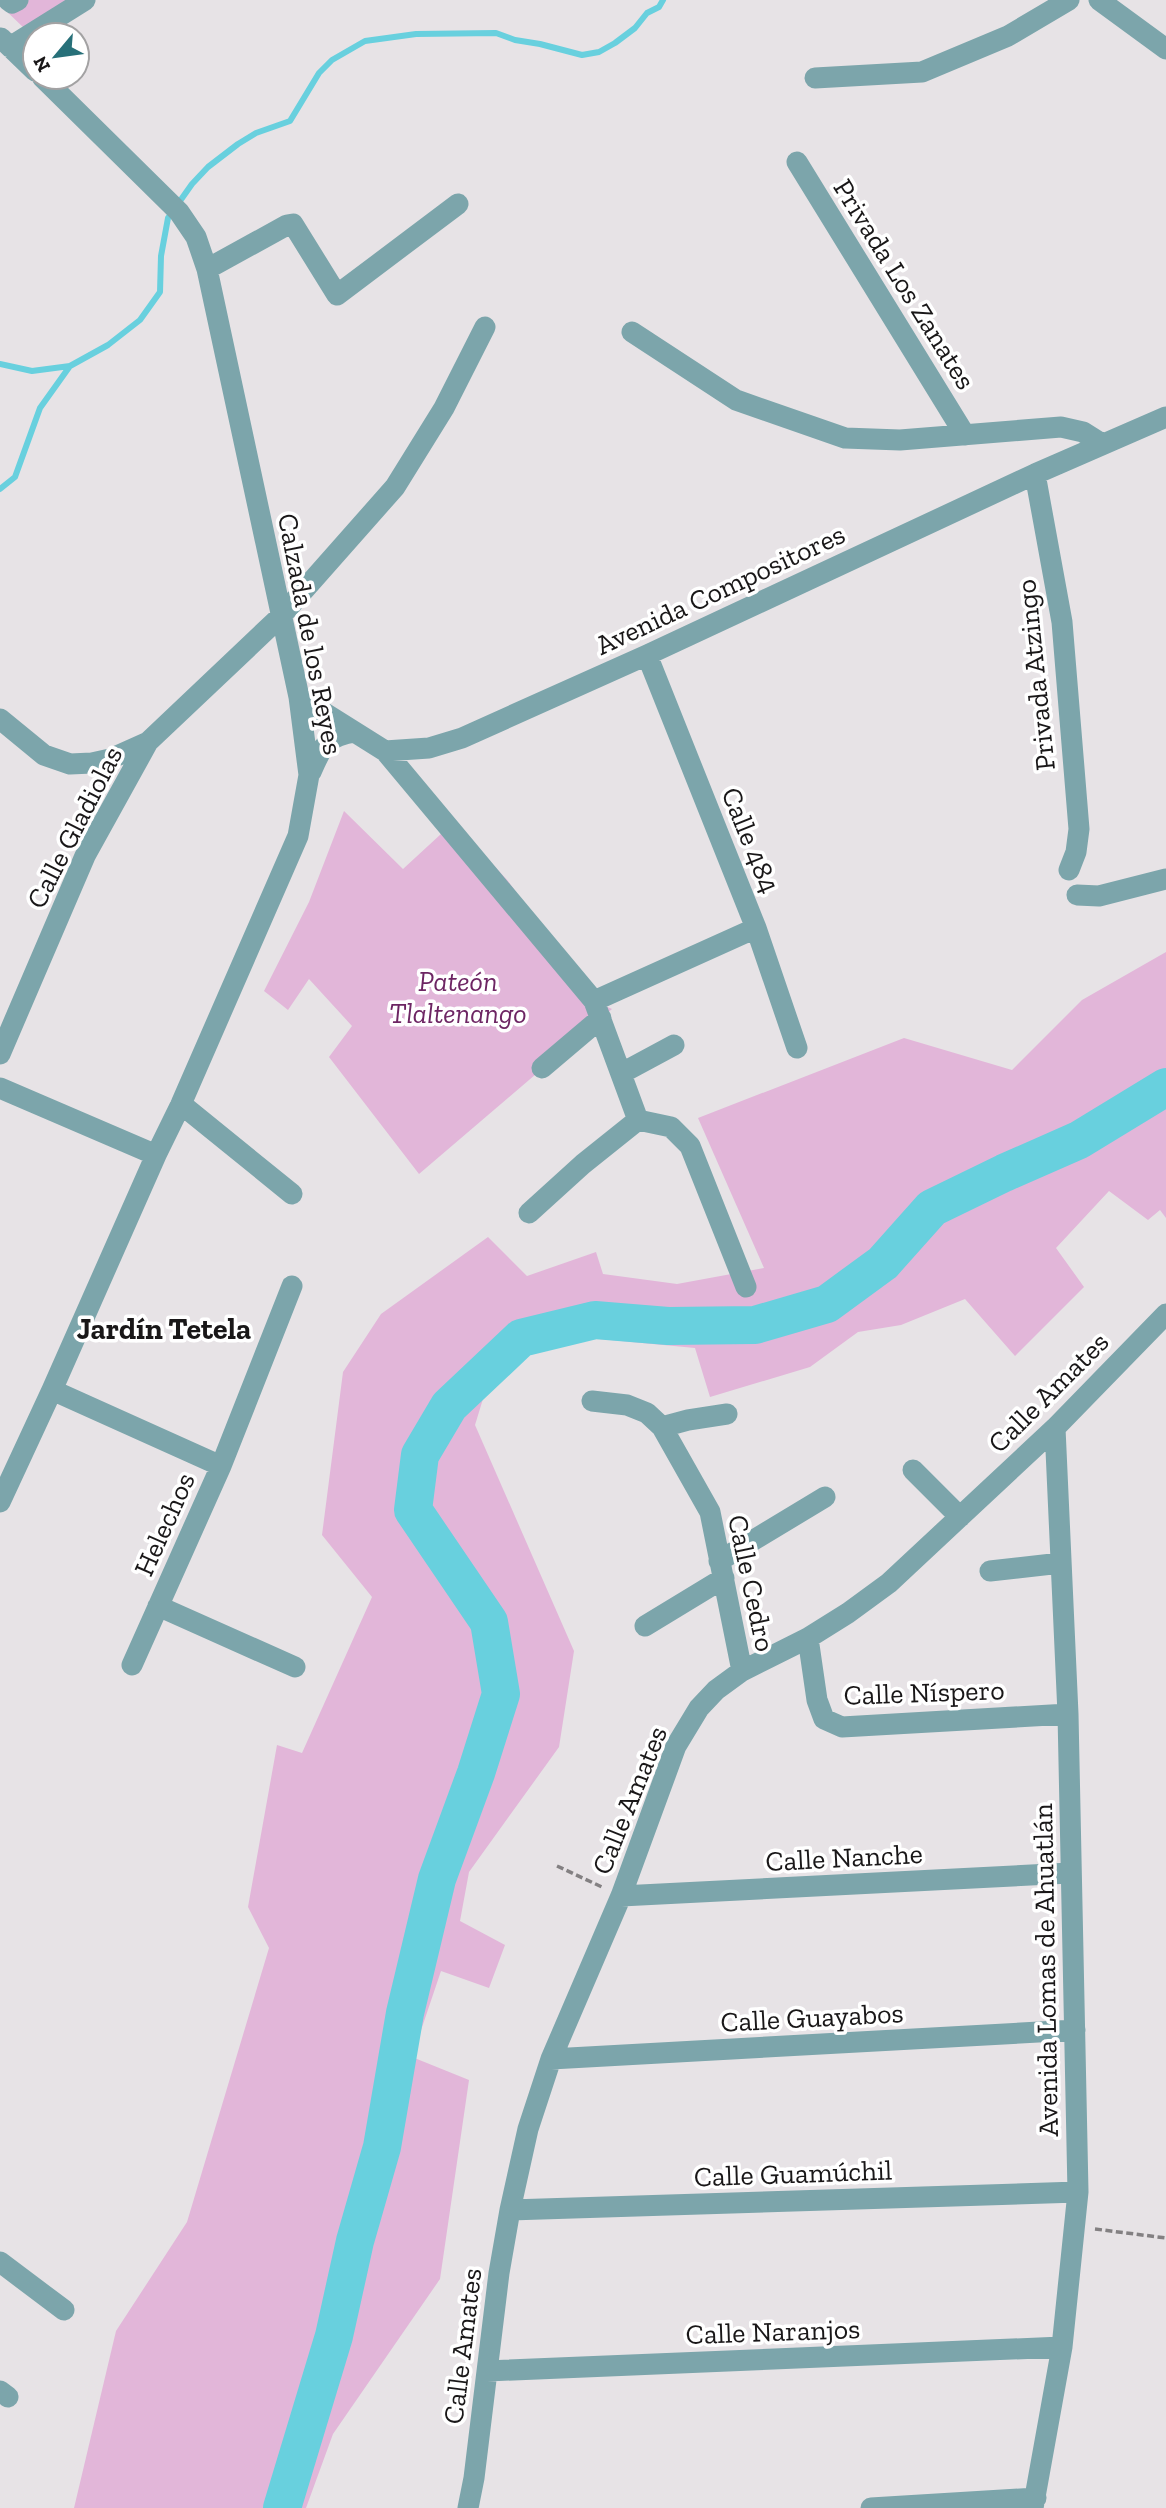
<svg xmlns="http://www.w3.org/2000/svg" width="1166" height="2508" font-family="'Zilla Slab',serif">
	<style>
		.green { fill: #e2b6d9 }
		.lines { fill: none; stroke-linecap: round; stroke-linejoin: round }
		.stream { stroke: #68d0de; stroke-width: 6 }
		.river { stroke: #68d0de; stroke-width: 38 }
		.path { stroke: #838082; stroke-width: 3.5; stroke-dasharray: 7 3.5; stroke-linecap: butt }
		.minor { stroke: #7ca5ab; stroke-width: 21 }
		.labels { text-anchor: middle; stroke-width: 7; stroke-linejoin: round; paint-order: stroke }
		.street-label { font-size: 28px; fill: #191718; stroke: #fff }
		.park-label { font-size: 28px; font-style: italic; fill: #6d2563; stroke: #fff }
		.neighbourhood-label { font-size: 30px; font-weight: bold; fill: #191718; stroke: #fff }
	</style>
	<rect width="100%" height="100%" fill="#e7e3e6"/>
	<path class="green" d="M0,0H67L25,29L0,5Z
		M344,811L403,869L454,822L508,881L594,1001L612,1009L419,1174L329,1057L352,1026L309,979L288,1010L264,991L309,902Z
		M1166,952V1218L1160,1210L1148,1220L1109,1191L1056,1248L1084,1287L1015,1356L965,1299L901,1325L858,1332L810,1367L710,1397L695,1348L568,1336L532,1350L486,1389L475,1425L574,1651L559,1747L469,1872L460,1921L505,1945L489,1988L441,1971L412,2057L469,2080L440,2279L333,2434L306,2508H74L116,2331L187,2222L269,1948L248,1907L277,1745L302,1753L372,1597L322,1535L343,1372L381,1314L488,1237L527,1276L596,1252L603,1274L677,1284L764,1268L698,1118L904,1038L1012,1070L1082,1000Z"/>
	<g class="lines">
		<path class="stream" d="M0,364L32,371L70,366L108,345L140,320L160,292L161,256L168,218L192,184L208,167L238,144L256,133L290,121L319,73L332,60L365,41L416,34L496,33L515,40L540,44L582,55L599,52L615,43L635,28L647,13L659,7L663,0
			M0,489L15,477L40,408L70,366"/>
		<path class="river" d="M282,2508L334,2336L355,2241L382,2147L405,2013L437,1879L476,1773L501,1694L489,1622L413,1510L420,1455L449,1406L521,1338L595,1320L668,1326L755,1325L827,1304L883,1263L932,1208L1004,1173L1079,1140L1166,1087"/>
		<path class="path" d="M557,1866L602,1887
			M1095,2229L1166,2238"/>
		<path class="minor" d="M8,0L12,3L18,0
			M1099,0L1166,49
			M1,38L35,71
			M10,47L85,0
			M815,78L922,72L1008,36L1069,0
			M797,162L965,435
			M207,269L287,225L293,224L337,295L458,204
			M632,332L736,400L845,438L900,440L1061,427L1083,432L1102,444
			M1035,474L1062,622L1079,829L1076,852L1069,870
			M647,655L756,928L797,1048
			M299,697L385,751L429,748L462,738L647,655L1035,474L1166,417
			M0,719L44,755L70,764L92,763L110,759L148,742L281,616L395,487L444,408L485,327
			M385,751L594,1001L638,1120
			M311,772C322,747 325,737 355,732
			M1077,895L1099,896L1166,879
			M594,1001L756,928
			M0,1054L85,856L148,742
			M542,1068L601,1018
			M622,1073L674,1045
			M0,1088L156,1155
			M181,1104L292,1194
			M638,1120L671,1127L690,1146L746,1287
			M529,1213L583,1164L638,1120
			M52,1390L221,1466
			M592,1401L627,1405L647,1413L662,1427L710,1512L742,1671
			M662,1427L688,1420L727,1414
			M913,1470L960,1517
			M0,1502L52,1390L156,1155L181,1104L298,836L309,775L299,697L207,269L196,237L179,212L42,77
			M719,1561L825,1497
			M990,1571L1061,1563
			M158,1606L295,1667
			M645,1626L724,1578
			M808,1638L817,1700L824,1719L842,1727L1068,1714
			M132,1665L221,1466L292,1286
			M621,1896L1070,1873
			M551,2059L1075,2030
			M510,2210L1078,2192
			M0,2262L64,2310
			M487,2371L1062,2347
			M0,2391L8,2397
			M468,2508L474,2478L499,2273L510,2210L528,2129L551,2059L621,1896L676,1746L699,1708L716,1690L742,1671L808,1638L848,1613L889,1583L1055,1428L1166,1314
			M871,2508L1036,2498
			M1033,2508L1062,2347L1078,2192L1068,1714L1055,1428"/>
	</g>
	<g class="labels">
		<g class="street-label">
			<text transform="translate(905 284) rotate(58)" y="10">Privada Los Zanates</text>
			<text transform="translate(720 589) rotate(-25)" y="10">Avenida Compositores</text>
			<text transform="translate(311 634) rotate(79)" y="10">Calzada de los Reyes</text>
			<text transform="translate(1035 675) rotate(-96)" y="10">Privada Atzingo</text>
			<text transform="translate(74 827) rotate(-63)" y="10">Calle Gladiolas</text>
			<text transform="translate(751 840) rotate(68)" y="10">Calle 484</text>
			<text transform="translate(1048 1392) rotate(-45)" y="10">Calle Amates</text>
			<text transform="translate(164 1524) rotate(-66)" y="10">Helechos</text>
			<text transform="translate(752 1583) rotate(78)" y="10">Calle Cedro</text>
			<text transform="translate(924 1692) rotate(-2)" y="10">Calle Níspero</text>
			<text transform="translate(629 1800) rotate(-68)" y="10">Calle Amates</text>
			<text transform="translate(844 1857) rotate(-3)" y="10">Calle Nanche</text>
			<text transform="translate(1045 1970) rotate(-91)" y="10">Avenida Lomas de Ahuatlán</text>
			<text transform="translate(812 2017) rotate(-3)" y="10">Calle Guayabos</text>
			<text transform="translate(793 2173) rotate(-2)" y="10">Calle Guamúchil</text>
			<text transform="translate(773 2331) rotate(-2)" y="10">Calle Naranjos</text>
			<text transform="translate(462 2346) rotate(-83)" y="10">Calle Amates</text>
		</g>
		<g class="park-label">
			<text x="458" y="991">Pateón<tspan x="458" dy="32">Tlaltenango</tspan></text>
		</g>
		<g class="neighbourhood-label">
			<text x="164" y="1339">Jardín Tetela</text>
		</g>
	</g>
	<g transform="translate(56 56) rotate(241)"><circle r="33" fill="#ffffff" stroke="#a3a2a3" stroke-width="2"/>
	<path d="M0-5L12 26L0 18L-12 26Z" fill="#277079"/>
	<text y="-10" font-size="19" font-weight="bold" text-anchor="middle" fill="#191718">N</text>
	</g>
</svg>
